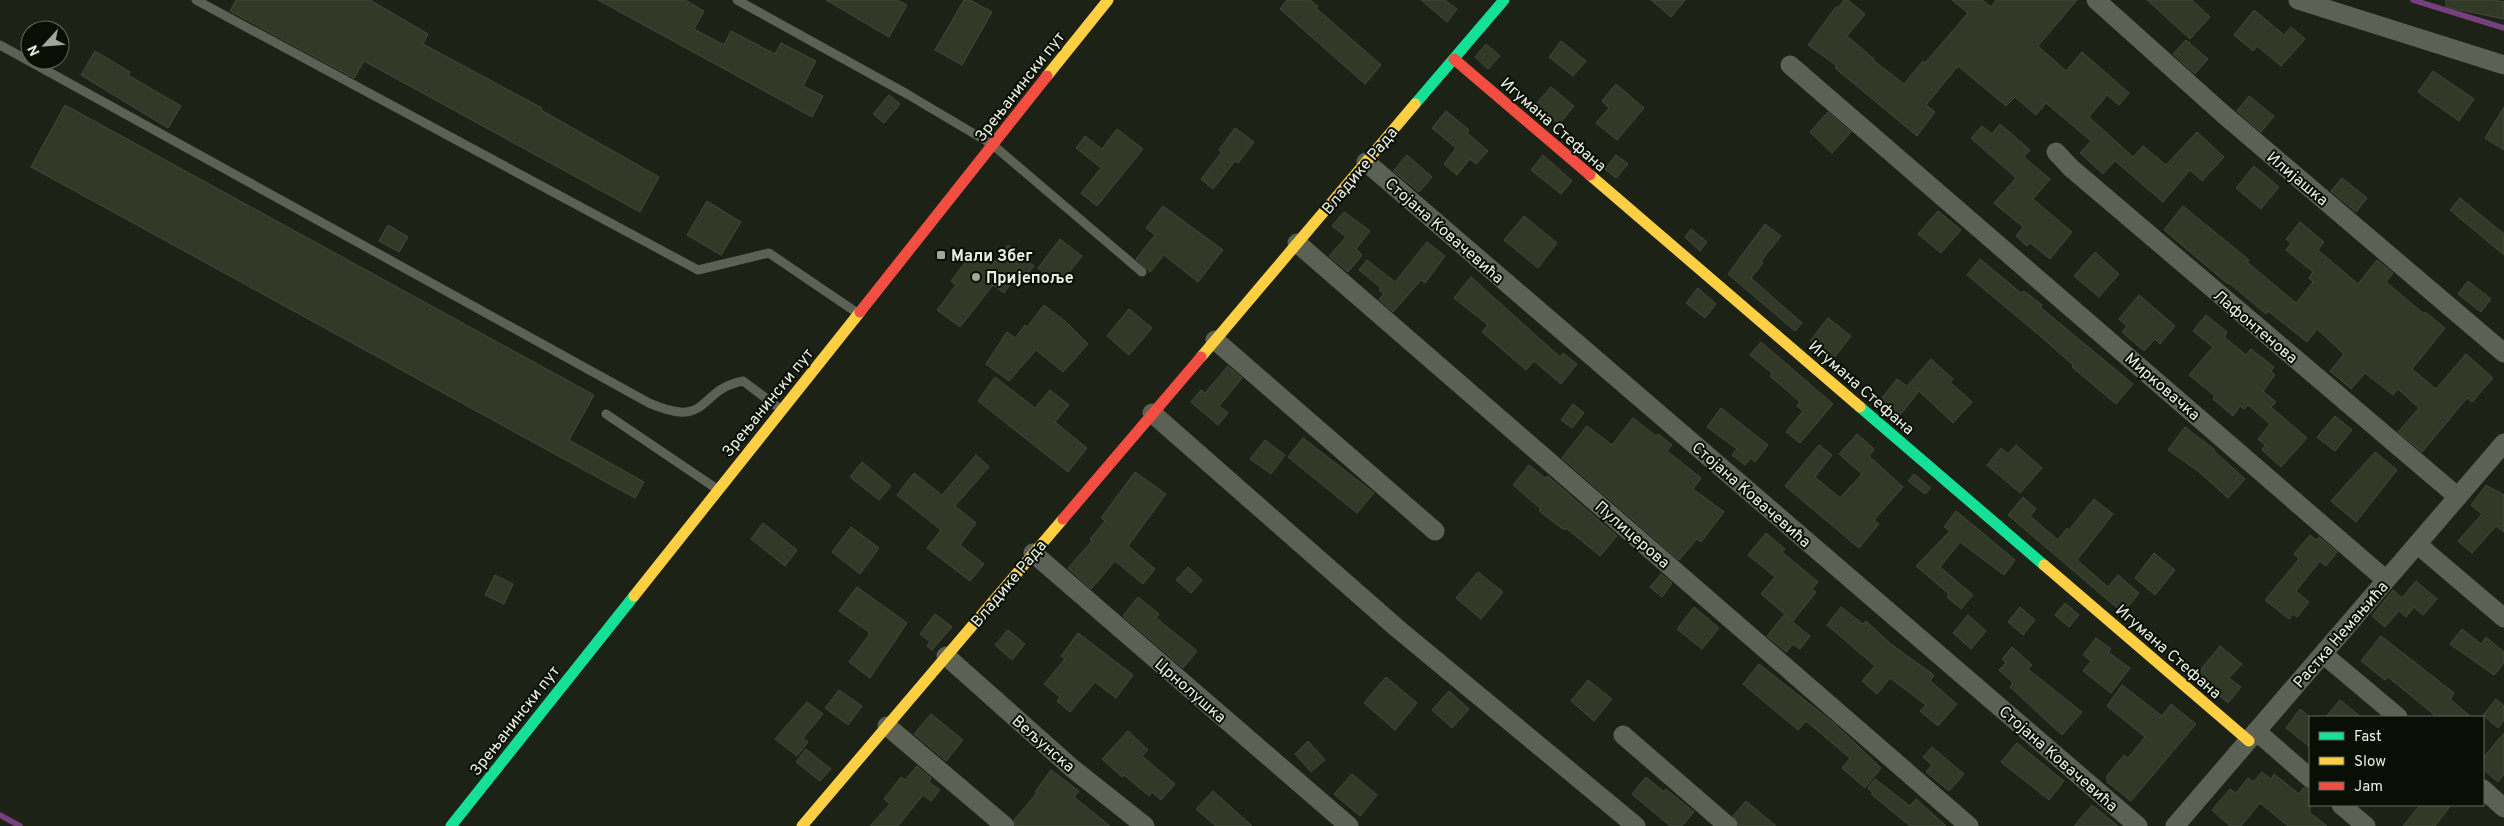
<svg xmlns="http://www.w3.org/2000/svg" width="2504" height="826" font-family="Overpass,sans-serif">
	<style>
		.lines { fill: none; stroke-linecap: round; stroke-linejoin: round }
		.stream { stroke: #76407e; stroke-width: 5.5 }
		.building { fill: #323a27; stroke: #42483d }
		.lane { stroke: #5b6255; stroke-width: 9 }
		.street { stroke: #5b6255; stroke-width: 19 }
		.fast { stroke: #16e098; stroke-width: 11 }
		.slow { stroke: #ffcf43; stroke-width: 11 }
		.jam { stroke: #f24e42; stroke-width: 11 }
		.poi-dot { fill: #a0a899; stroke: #0a0f05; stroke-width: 2 }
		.labels { text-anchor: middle; stroke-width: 4; stroke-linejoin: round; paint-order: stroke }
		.street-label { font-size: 16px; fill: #e7f0e0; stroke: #0a0f05 }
		.poi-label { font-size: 16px; font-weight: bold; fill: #e7f0e0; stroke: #0a0f05; text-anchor: start }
	</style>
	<rect width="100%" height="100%" fill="#1c2215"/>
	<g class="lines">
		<path class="stream" d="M2413,0L2504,28
			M0,815L20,826"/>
	</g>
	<path class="building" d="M236,0H370L428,34L423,44L542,108L541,110L659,177L640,212L364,61L354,78L230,11Z
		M598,0H685L704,11L694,29L724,45L731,31L775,54L781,43L816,61L803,86L823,96L812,117Z
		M826,0H897L907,5L889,37Z
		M964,0H970L992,12L962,65L935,50Z
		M1287,0H1310L1318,6L1316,8L1381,65L1365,84L1280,9Z
		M1421,0H1445L1457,9L1447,22Z
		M1651,0H1685L1671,17Z
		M1844,0H1848L1865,14L1847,36L1874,59L1873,60L1904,84L1923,61L1925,63L1968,13L1952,0H1982L1991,7L1996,0H2077L2038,46L2066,71L2082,52L2129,93L2119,105L2107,95L2089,117L2133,157L2143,146L2166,165L2197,132L2224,157L2202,181L2190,170L2163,202L2115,161L2103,174L2080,153L2091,141L2046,103L2036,115L2015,97L2006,106L1958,66L1926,105L1935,112L1917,136L1835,68L1837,66L1808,45L1836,7L1838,8Z
		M2147,0H2192L2210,17L2190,39Z
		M2446,0H2493L2504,2V19L2446,7Z
		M2254,10L2284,35L2291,27L2305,39L2281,66L2257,46L2253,51L2234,35Z
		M2186,40L2208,59L2195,74L2173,54Z
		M1561,41L1586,61L1573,76L1549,57Z
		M1486,44L1500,56L1488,69L1475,57Z
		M95,51L130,72L128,75L181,106L168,128L81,75Z
		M2433,71L2474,99L2459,121L2418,92Z
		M1616,84L1644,108L1617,140L1596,123L1609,108L1602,101Z
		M1551,87L1574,106L1559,124L1536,104Z
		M889,95L900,104L884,123L873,114Z
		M2249,96L2274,116L2261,132L2237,111Z
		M65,105L594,395L569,440L644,482L635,498L31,167Z
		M2504,107V150L2485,138Z
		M1446,111L1469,130L1467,133L1488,151L1476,164L1470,159L1457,175L1444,164L1456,148L1432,128Z
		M1828,112L1851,132L1832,153L1810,132Z
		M2000,124L2030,150L2024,157L2050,179L2033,199L2072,232L2050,259L2030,243L2027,246L2016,236L2023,227L1994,203L2016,178L1971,138L1982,126L1992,134Z
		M1235,128L1254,142L1238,163L1235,161L1213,189L1201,179L1222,152L1219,150Z
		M1117,129L1143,149L1097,206L1081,193L1101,168L1076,148L1085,136L1102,149Z
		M1407,155L1432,177L1419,192L1393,171Z
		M1543,155L1572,181L1561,194L1531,170Z
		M1616,155L1628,164L1616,178L1605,169Z
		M2254,166L2279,187L2261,209L2236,188Z
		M2342,178L2367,198L2356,212L2331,191Z
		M2460,198L2504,234V255L2450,210Z
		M707,201L741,222L721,255L687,235Z
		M1163,206L1223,250L1198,282L1164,255L1150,272L1136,259L1155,235L1146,228Z
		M2183,206L2249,260L2247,262L2296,303L2313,282L2309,278L2313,272L2286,250L2291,243L2286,239L2300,222L2324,242L2318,250L2358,284L2377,260L2393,273L2386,282L2424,314L2425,312L2445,328L2412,369L2436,389L2466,354L2493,378L2472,402L2467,398L2422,452L2398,432L2419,408L2398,389L2393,395L2365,373L2351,389L2330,371L2344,354L2317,329L2307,342L2268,311L2266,314L2229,283L2228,284L2164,230Z
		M1938,211L1961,230L1941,253L1918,234Z
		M1344,212L1370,231L1356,249L1362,255L1348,272L1329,256L1346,237L1332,226Z
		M1524,216L1557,243L1538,268L1504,240Z
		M1765,224L1781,236L1761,261L1763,263L1751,278L1802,323L1795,331L1728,274Z
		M388,225L408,237L399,252L379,241Z
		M1691,229L1707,242L1700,251L1685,237Z
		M1060,239L1082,256L1059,285L1038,268Z
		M1427,242L1445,256L1425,283L1421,280L1393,312L1379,299L1384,294L1379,290L1381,288L1359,270L1367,260L1395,282Z
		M1008,245L1034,266L1025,277L1019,272L1004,293L993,285L960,327L937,310L956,285L951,281L973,252L991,266Z
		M2095,252L2119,274L2099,297L2074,276Z
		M1980,259L2021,293L2024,291L2042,305L2040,307L2133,384L2116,404L2072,367L2073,365L2039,335L1967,275Z
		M1471,277L1560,357L1563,353L1577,364L1561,384L1534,361L1526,370L1482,332L1488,325L1454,298Z
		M2468,281L2491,299L2481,312L2458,294Z
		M1698,288L1716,304L1705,318L1686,303Z
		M2139,295L2175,326L2160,344L2155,339L2144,351L2122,332L2127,326L2119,319Z
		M1044,305L1066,322L1088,344L1063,372L1036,350L1009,381L986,364L1007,332L1015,338L1025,325L1027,327Z
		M1129,309L1152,328L1129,355L1107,336Z
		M2206,315L2227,332L2224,337L2246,355L2251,349L2274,367L2271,371L2275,375L2263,391L2276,402L2271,407L2307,438L2281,467L2262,450L2265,445L2258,439L2270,424L2248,405L2244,409L2240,406L2233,416L2213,399L2215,396L2189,375L2213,347L2193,331Z
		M1828,318L1851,336L1833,359L1810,341Z
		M1761,342L1833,404L1800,443L1786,432L1803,411L1797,406L1800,402L1770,376L1772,373L1750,355Z
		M1931,359L1953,379L1950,382L1972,402L1953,423L1919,391L1897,419L1878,403L1897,379L1907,386Z
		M1228,366L1242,378L1219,406L1228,413L1218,425L1191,402L1201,390L1205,393Z
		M995,377L1035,408L1050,390L1069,405L1055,422L1087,448L1068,472L978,401Z
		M1573,404L1584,413L1572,428L1561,420Z
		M1721,408L1768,445L1755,462L1751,458L1745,465L1732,455L1737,449L1707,427Z
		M2335,416L2352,430L2335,451L2317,437Z
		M1633,418L1656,436L1658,434L1672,445L1667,451L1701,478L1693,489L1724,512L1701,542L1697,539L1679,560L1562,458L1587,426L1612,445Z
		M2185,427L2215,450L2214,451L2245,479L2228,498L2198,471L2168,450Z
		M1857,434L1874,449L1869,456L1903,487L1874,520L1879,524L1859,548L1785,486L1819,445L1832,455L1815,477L1840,498L1862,474L1839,454Z
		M1303,438L1374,493L1357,513L1288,457Z
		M1265,440L1285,455L1271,474L1250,459Z
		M2016,445L2042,468L2020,493L1987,465L2001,448L2008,454Z
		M2375,452L2397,470L2356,522L2331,501Z
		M976,455L989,467L955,506L976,523L960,545L984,564L970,581L927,548L941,530L897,495L914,473L942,495Z
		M862,462L891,486L879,500L850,477Z
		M1529,465L1545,478L1548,476L1617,536L1600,556L1566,528L1564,530L1539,511L1541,509L1513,485Z
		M1135,472L1166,494L1128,546L1155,569L1143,584L1115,561L1091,589L1068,568L1092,541L1090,539L1105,521L1101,518Z
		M1914,474L1931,488L1925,494L1908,481Z
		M2486,485L2504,495V532L2496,526L2472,553L2458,541L2482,514L2471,505Z
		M2023,497L2036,509L2030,516L2058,540L2067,528L2069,530L2094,499L2113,514L2077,560L2108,587L2118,575L2139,593L2123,613L2008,515Z
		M1956,511L2015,560L2004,575L1960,542L1940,567L1973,595L1961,609L1947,597L1949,594L1916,566L1950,531L1944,527Z
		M763,523L797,550L785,566L751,539Z
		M851,527L879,548L860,574L832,552Z
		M1766,533L1785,549L1782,552L1818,582L1812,589L1816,592L1793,621L1761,594L1775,577L1748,555Z
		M2310,535L2316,540L2319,537L2337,552L2326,566L2320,561L2296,591L2309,602L2297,617L2293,614L2289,619L2265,600L2299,559L2294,554Z
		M2154,553L2175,570L2155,595L2135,578Z
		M1188,567L1202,580L1191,593L1176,580Z
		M1478,572L1503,592L1481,619L1456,598Z
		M1661,574L1672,583L1662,597L1650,587Z
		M495,575L513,584L504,604L485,595Z
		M2416,581L2437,599L2423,615L2414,607L2406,617L2399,611L2385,627L2372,616L2393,590L2402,598Z
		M857,587L907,623L870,678L849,662L869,635V632L839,611Z
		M1138,597L1159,614L1156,618L1197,651L1183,668L1123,616Z
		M2065,603L2079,615L2069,627L2055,615Z
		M1694,607L1719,628L1702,649L1677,629Z
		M1841,607L1863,624L1866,621L1892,645L1934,675L1930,681L1957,704L1938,726L1920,711L1926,705L1890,678L1877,694L1862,681L1875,666L1827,625Z
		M2020,607L2035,620L2023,635L2008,622Z
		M935,614L952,627L932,650L927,646L930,642L920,634Z
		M1784,615L1810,636L1800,649L1793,644L1786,652L1767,636Z
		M1968,615L1986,631L1971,649L1953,633Z
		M2462,629L2481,644L2486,637L2504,652V663L2494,675L2450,644Z
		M1008,630L1025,644L1012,660L995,645Z
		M1078,633L1133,675L1116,698L1095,682L1070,712L1057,701L1060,697L1044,684L1065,659L1061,656Z
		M2381,636L2454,693L2450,699L2471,717H2437L2388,677L2385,680L2361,661Z
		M2096,638L2111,649L2108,652L2130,668L2111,693L2083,671L2091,661L2083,655Z
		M2220,646L2242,664L2229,678L2241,687L2228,703L2196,675Z
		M2012,647L2032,665L2028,669L2082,712L2062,735L2010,687L2013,683L1999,670L2006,663L2002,659Z
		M1759,664L1835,724L1881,768L1865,788L1842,768L1850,758L1806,721L1798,730L1743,684Z
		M1386,677L1417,703L1395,730L1364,703Z
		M1588,680L1612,699L1594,721L1571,701Z
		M2122,685L2162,716L2171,704L2196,724L2131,801L2107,782V776L2124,755L2128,758L2145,737L2107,706Z
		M839,690L862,706L848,725L825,708Z
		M1449,691L1469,709L1452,728L1432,710Z
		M2496,699L2504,706V720L2498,728L2483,715Z
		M2340,700L2361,717H2326Z
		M807,702L823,714L803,738L808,742L797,756L775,739Z
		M2300,709L2310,717V747L2286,728Z
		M931,714L963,740L946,761L914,734Z
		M1128,731L1148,750L1142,756L1175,784L1161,800L1152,792L1149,796L1124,775L1122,777L1102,759Z
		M2504,733V774L2498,782L2483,769V758Z
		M1308,741L1325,760L1311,772L1295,754Z
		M2017,743L2064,781L2049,800L2001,762Z
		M1932,747L1964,774L1949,791L1926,772L1932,765L1923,757Z
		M806,749L831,769L820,781L796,762Z
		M917,766L931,778L929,782L940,790L931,801L923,795L898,826H870L890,804L884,799L901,777L905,780Z
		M1051,770L1079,791L1074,797L1110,826H1016L1014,820L1037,793L1035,792Z
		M2262,772L2271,779L2274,774L2299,794L2304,787L2310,789V813L2327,826H2288L2260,803L2241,826H2230L2212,810L2230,789L2236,793L2248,778L2253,782Z
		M1352,774L1377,795L1360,816L1334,794Z
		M1646,777L1664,792L1666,789L1694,812L1682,826H1670L1632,794Z
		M1875,779L1910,806L1916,799L1946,826H1910L1871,794L1873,793L1868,788Z
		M1213,791L1252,826H1216L1196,809Z
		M1746,801L1776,826H1739L1733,816Z
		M2092,805L2118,826H2074Z
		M2420,805H2451L2435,826H2403Z"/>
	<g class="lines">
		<path class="lane" d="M196,0L698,270L769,253L856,312
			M737,0L907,94L993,145L1142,272
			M0,45L649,403C711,430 696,390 743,381L779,408
			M606,414L717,489"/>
		<path class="street" d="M2096,0L2222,113L2504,353
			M2298,0L2504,65
			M1790,65L2386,580
			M2056,152L2071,168L2458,497
			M1366,162L2138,826
			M1297,243L1969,826
			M1215,340L1435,531
			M1152,413L1398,629L1636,826
			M2417,544L2504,618
			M1033,553L1349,826
			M2323,654L2398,717
			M946,656L1072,768L1145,826
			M887,726L1005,826
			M2256,731L2310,778
			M1623,735L1728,826
			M2483,789L2504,808
			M2341,805L2366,826
			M2175,826L2504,443"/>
		<path class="fast" d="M1415,104L1504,0
			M1860,407L2044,565
			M451,826L634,596"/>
		<path class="slow" d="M1047,76L1108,0
			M1590,175L1860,407
			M1201,357L1415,104
			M2044,565L2249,741
			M634,596L860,312
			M802,826L1063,519"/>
		<path class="jam" d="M1454,59L1590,175
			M860,312L1047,76
			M1063,519L1201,357"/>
	</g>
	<g class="poi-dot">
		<rect x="936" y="250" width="10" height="10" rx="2.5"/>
		<circle cx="976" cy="277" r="5"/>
	</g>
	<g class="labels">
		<g class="street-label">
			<text transform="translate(1019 86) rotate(-52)" y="6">Зрењанински пут</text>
			<text transform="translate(1554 124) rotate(41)" y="6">Игумана Стефана</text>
			<text transform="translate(1359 170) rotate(-50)" y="6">Владике Рада</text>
			<text transform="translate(2298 178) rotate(40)" y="6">Илијашка</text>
			<text transform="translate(1445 230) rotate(41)" y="6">Стојана Ковачевића</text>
			<text transform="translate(2256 326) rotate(40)" y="6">Лафонтенова</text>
			<text transform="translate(2163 386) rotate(41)" y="6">Мирковачка</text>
			<text transform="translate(1862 387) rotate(41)" y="6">Игумана Стефана</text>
			<text transform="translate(767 402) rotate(-51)" y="6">Зрењанински пут</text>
			<text transform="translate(1752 494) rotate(41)" y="6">Стојана Ковачевића</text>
			<text transform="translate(1633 534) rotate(41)" y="6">Пулицерова</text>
			<text transform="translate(1008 583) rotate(-50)" y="6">Владике Рада</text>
			<text transform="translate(2340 634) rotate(-49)" y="6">Растка Немањића</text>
			<text transform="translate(2169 651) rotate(41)" y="6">Игумана Стефана</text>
			<text transform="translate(1191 690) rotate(41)" y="6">Црнолушка</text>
			<text transform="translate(514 720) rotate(-52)" y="6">Зрењанински пут</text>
			<text transform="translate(1044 743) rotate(41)" y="6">Вељунска</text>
			<text transform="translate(2059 758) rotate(41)" y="6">Стојана Ковачевића</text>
		</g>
		<g class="poi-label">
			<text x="951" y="261">Мали Збег</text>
			<text x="986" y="283">Пријепоље</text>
		</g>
	</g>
	<rect x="2309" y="716" width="175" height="90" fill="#0a0f05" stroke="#62695d"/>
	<rect x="2319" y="732" width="25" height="8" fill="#16e098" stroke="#62695d"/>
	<text x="2354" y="741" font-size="15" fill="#e7f0e0">Fast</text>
	<rect x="2319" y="757" width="25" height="8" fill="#ffcf43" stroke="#62695d"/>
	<text x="2354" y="766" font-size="15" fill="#e7f0e0">Slow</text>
	<rect x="2319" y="782" width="25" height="8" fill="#f24e42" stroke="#62695d"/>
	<text x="2354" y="791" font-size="15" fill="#e7f0e0">Jam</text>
	<g transform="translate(45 45) rotate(244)"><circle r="24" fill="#0a0f05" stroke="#62695d"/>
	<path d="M0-4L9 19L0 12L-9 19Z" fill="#a0a899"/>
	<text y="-8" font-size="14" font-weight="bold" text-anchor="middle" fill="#e7f0e0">N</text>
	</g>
</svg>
